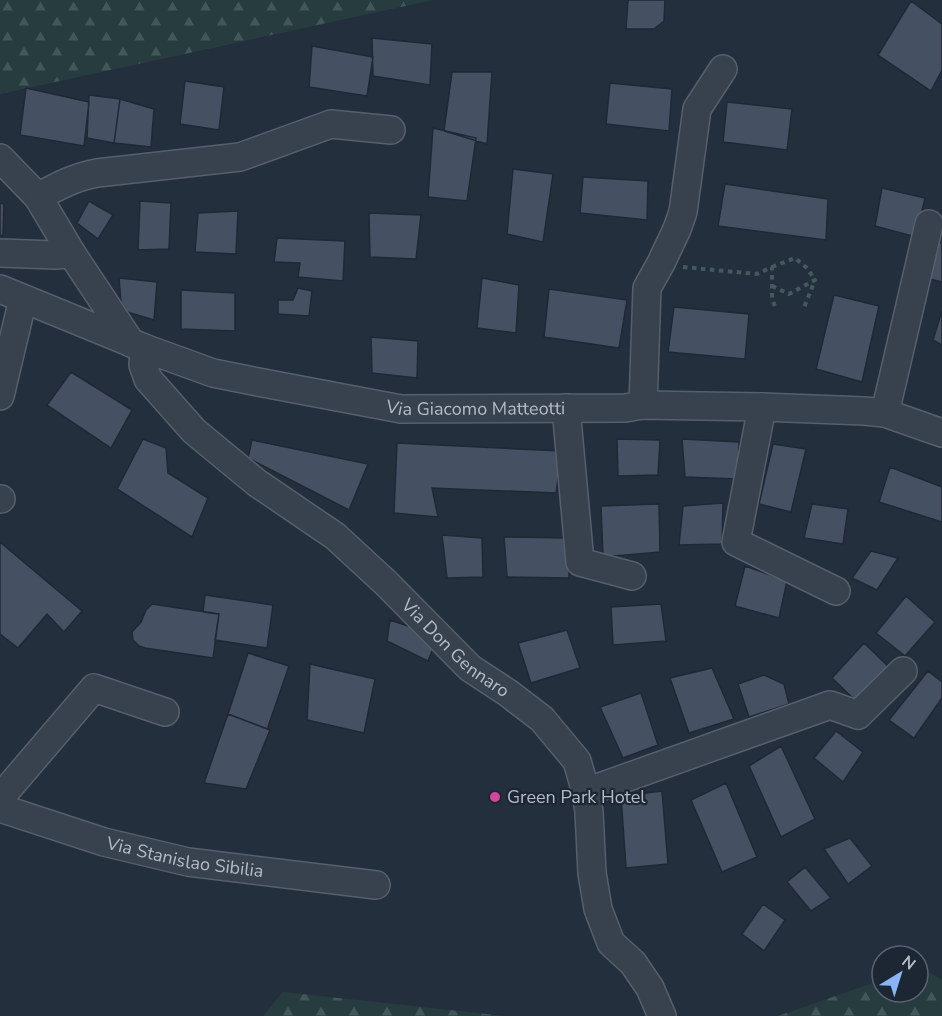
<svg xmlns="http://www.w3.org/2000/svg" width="942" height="1016" font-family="'Nunito Sans',sans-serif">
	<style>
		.forest { fill: url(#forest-firs) }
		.building { fill: #455162; stroke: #1f2835; stroke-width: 1.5 }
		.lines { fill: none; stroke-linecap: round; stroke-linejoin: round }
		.minor-casing { stroke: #565f6c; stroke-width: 30 }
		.path { stroke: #44595c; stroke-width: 4; stroke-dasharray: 4.5 4.5; stroke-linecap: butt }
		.minor { stroke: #38414e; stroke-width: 27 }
		.hotel-dot { fill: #d1479c; stroke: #1d2633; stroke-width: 2 }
		.labels { text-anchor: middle; stroke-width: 4.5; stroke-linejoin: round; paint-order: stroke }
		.street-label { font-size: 18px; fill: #b4bcc9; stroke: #1d2633 }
		.poi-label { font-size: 18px; fill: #b4bcc9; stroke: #1d2633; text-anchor: start }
	</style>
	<defs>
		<pattern id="forest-firs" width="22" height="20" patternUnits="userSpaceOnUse" patternTransform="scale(1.5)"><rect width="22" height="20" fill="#263c3f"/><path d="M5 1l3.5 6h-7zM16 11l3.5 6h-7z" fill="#435659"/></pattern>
	</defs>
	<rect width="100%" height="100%" fill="#242f3e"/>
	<path class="forest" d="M0,0H433L0,94Z
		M919,967L942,980V1016H778L882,980V992H918V968Z
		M283,992L505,1016H263Z"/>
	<path class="building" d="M628,0H665L664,21L654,29H626Z
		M911,1L942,24V70L931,91L878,55Z
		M372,38L432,44L430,85L373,76Z
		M312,46L373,57L367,96L309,87Z
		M452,72H492L487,144L444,131Z
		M185,81L224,87L219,130L180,124Z
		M610,83L672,89L669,131L606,124Z
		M26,88L89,102L84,146L20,135Z
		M89,95L120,99L114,143L87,138Z
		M120,99L154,109L151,147L114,143Z
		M727,102L792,109L787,150L723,142Z
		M433,128L476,138L467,201L428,197Z
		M513,169L553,174L543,242L507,234Z
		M583,177L648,181L647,220L580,213Z
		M725,184L828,199L826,240L718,226Z
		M882,188L925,198L916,237L875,226Z
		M89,201L113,215L98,239L77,223Z
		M140,201L171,203L169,249L138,250Z
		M0,203L4,204L3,236L0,235Z
		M238,211L236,254L195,252L198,213Z
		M369,213L421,215L416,259L370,257Z
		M277,238L345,241L343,281L298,277L300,263L274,262Z
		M938,242L942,243V282L930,279Z
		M119,278L157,282L154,320L127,312L121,302Z
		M482,278L519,285L516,333L477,328Z
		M298,288L312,291L309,316L278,314V300H293Z
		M549,289L627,300L619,348L544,337Z
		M181,290L235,293V331L181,329Z
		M834,295L879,306L862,382L816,369Z
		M674,307L749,314L745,359L668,352Z
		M942,311V345L933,340Z
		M371,337L418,341L417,378L372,373Z
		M71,372L132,410L111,448L47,405Z
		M143,439L166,448L168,473L208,498L192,537L117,489Z
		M617,439L660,440L658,475L618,476Z
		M682,439L739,442L738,479L685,477Z
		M252,440L368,464L349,510L248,458Z
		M397,443L562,451L556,493L432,488L438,517L394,513Z
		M773,444L806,449L791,512L759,504Z
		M890,467L942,487V522L879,502Z
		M723,503L722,544L679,545L683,506Z
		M659,504L660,552L603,557L601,506Z
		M812,504L848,509L843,544L804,538Z
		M442,535L482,538L483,577L447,578Z
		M504,537L569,538V578L507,577Z
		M0,542L82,611L64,632L47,614L18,648L0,634Z
		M871,551L898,558L877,590L852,578Z
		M745,566L787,581L779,618L735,606Z
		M205,595L273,605L267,648L215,640L219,614L203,612Z
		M906,596L935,622L905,656L876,633Z
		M152,604L219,614L213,658L145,648L139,646L133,640L132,632L141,622L146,610Z
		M661,604L666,641L613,645L611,607Z
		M390,620L438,636L428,661L387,641Z
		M567,630L580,668L531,683L518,643Z
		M864,643L892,670L859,704L832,678Z
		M248,653L289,666L268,727L270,730L228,714Z
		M310,664L375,679L364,733L307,720Z
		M712,668L734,719L689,733L670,678Z
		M928,671L942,682V698L914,738L889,720Z
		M764,675L784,684L789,704L749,717L738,684Z
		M641,693L658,745L623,758L600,707Z
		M228,714L270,730L246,789L204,783Z
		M836,731L863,752L843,782L814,758Z
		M781,746L815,819L781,837L749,766Z
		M726,783L757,857L722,872L691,800Z
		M662,791L668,864L626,868L621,796Z
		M850,838L872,866L848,884L824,849Z
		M805,867L831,898L811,911L787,882Z
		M763,904L785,920L764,951L742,934Z"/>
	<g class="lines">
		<g class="minor-casing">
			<g id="minor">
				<path d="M0,158L38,197L72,254L131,343"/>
				<path d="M38,197C58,186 75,177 97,173L240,157L331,124L391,130"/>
				<path d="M0,253L55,255L72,254"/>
				<path id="s1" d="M0,289L144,348L213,373L258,382L401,409L625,408L643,405L762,407L864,411L885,413L942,433"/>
				<path id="s2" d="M144,348L143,365L148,379L194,431L257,483L335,536L386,583L470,668L508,693L542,719L577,761L586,792L589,812L592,873L598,909L611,943L633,963L650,988L662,1016"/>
				<path d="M0,396L23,299"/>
				<path d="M643,405L647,288L661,263L677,229L683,212L697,109L723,69"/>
				<path d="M762,407L736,542L836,591"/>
				<path d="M566,408L580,562L632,576"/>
				<path d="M885,413L929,224"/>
				<path d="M0,499H1"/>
				<path d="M586,792L830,705L858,715L903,671"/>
				<path d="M0,798L94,688L165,712"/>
				<path id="s3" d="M0,808L104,842L188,862L376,885"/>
			</g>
		</g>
		<path class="path" d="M683,267L757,274L772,267V299L776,309
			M772,267L795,258L807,268L815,280
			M772,286L789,294L815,280L803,310"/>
		<use href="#minor" class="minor"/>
	</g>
	<circle class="hotel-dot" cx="495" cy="797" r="6"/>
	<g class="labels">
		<g class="street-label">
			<text dy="6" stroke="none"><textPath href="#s1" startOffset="495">Via Giacomo Matteotti</textPath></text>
			<text dy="6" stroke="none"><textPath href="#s2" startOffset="442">Via Don Gennaro</textPath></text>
			<text dy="6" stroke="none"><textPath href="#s3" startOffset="192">Via Stanislao Sibilia</textPath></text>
		</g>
		<g class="poi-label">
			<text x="507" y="803">Green Park Hotel</text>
		</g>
	</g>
	<g transform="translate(900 974) rotate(38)"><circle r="28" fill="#1d2633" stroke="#59626f" stroke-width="1.5"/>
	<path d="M0-4.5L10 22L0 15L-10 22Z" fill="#8ab4f8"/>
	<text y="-9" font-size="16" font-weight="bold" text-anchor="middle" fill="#b4bcc9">N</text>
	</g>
</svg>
